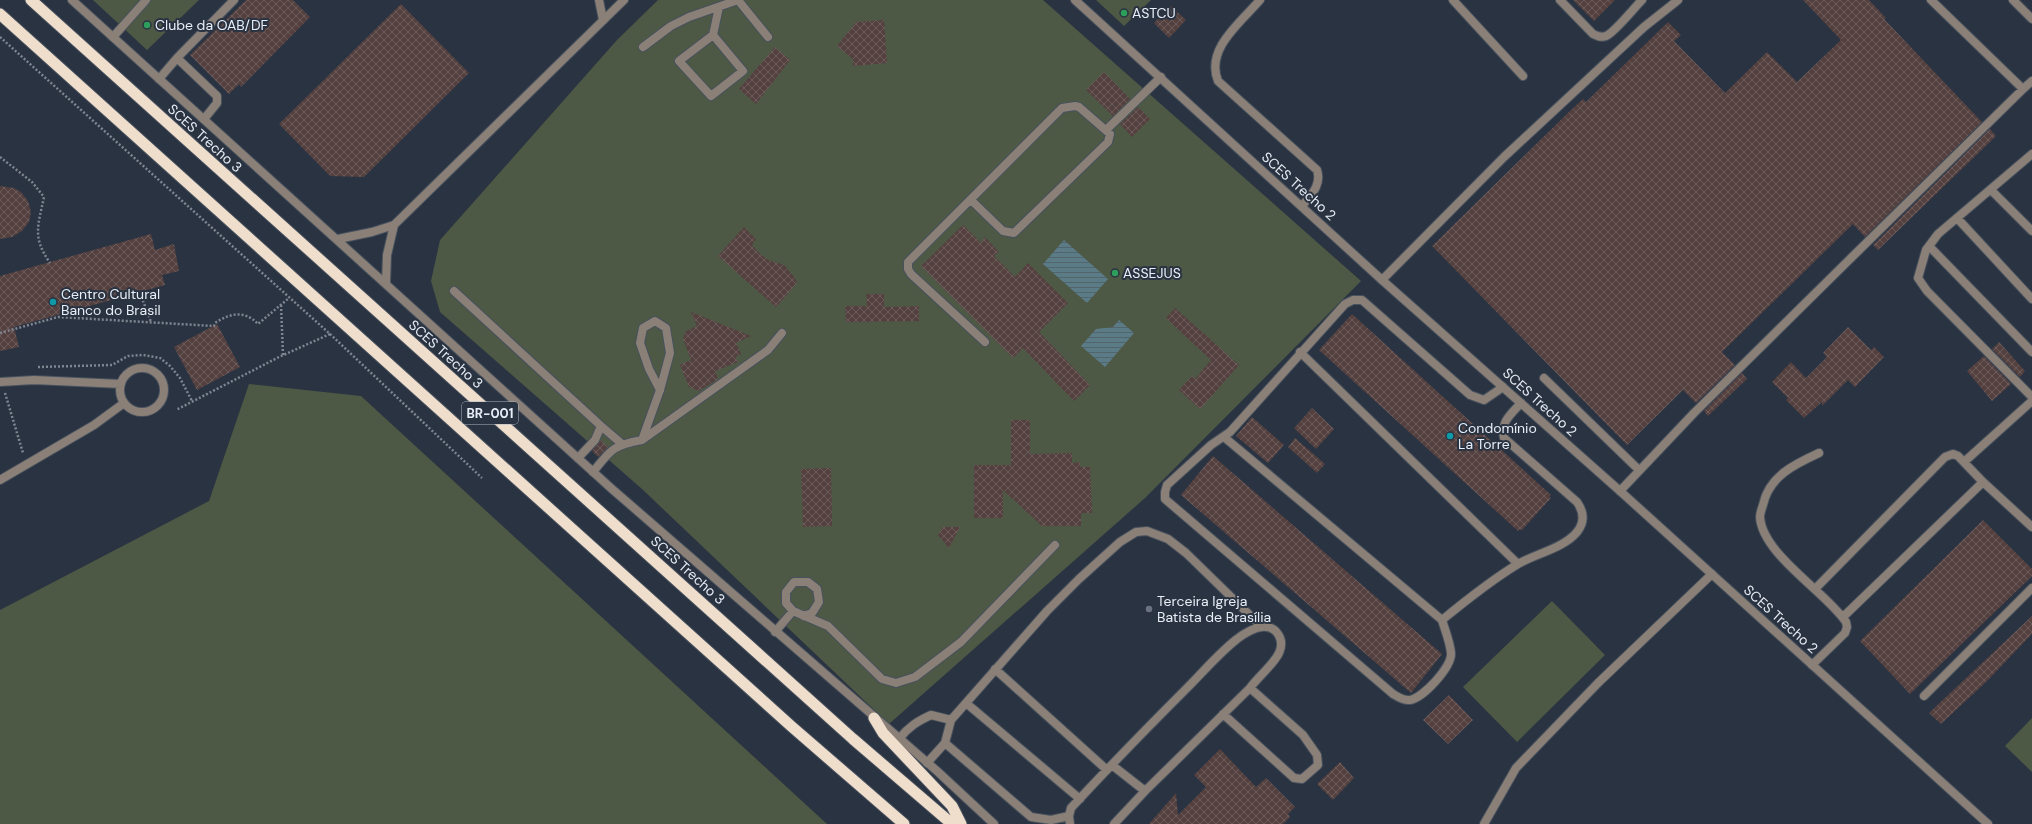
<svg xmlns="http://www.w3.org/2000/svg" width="2032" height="824" font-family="'DM Sans',sans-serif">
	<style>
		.grass { fill: #4d5845 }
		.water { fill: url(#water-rules) }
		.building { fill: url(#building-cross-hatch) }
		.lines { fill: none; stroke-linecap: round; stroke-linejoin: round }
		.service-casing { stroke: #48515e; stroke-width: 10 }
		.minor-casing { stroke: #48515e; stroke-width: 10 }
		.tertiary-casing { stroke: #48515e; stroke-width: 10 }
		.trunk-casing { stroke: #48515e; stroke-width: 13 }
		.path { stroke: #7f8692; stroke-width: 2.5; stroke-dasharray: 2 2; stroke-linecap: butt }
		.service { stroke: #8a8077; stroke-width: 8 }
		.minor { stroke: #8a8077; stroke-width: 8 }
		.tertiary { stroke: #8a8077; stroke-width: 8 }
		.trunk { stroke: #f0decd; stroke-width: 11 }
		.leisure-dot { fill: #2e9e5b; stroke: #2a3341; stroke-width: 1.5 }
		.culture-dot { fill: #0f9aa8; stroke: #2a3341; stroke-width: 1.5 }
		.worship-dot { fill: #6b7280; stroke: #2a3341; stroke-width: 1.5 }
		.labels { text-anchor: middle; stroke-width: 4; stroke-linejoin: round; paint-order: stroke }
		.shield { fill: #2a3341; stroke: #afb6c0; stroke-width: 1 }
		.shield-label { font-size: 13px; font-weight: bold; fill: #e8eef7 }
		.poi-label { font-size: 14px; fill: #e8eef7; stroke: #2a3341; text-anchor: start }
		.street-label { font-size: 14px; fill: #e8eef7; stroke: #2a3341 }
	</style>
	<defs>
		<pattern id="water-rules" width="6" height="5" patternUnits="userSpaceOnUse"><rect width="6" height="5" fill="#5b7c87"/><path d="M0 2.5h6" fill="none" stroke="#52646c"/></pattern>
		<pattern id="building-cross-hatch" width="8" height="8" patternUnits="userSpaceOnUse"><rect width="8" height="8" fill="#54403f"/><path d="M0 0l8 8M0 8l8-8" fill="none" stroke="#6d5c5c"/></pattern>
	</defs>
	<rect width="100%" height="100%" fill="#2a3341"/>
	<path class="grass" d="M93,0H199L147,50Z
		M658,0H1043L1361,281L1145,498L889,724L642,489L440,312L431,281L440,240L617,40Z
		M1096,0H1151L1124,26Z
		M249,384L361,396L827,824H0V610L209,501Z
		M1552,601L1605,655L1517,742L1463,687Z
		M2032,718V772L2005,746Z"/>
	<path class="water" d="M1064,240L1108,279L1087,303L1043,264Z
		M1119,320L1134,333L1105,367L1081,346L1096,329L1113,327Z"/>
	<path class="building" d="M246,0H293L310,17L241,87L239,84L229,94L190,55Z
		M1573,0H1615L1594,21Z
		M1803,0H1869L1886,18L1884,19L1982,122L1865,237L1853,224L1722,352L1735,365L1696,403L1683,390L1627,445L1432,246L1571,110L1583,99L1586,102L1668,22L1681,35L1674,41L1725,93L1767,52L1797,82L1841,40Z
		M401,4L469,73L364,177L330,176L279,124Z
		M1171,6L1186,20L1169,38L1154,23Z
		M884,20L887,63L853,66V59L837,46L856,22Z
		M775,47L790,60L756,104L739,89Z
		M1104,72L1130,99L1113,116L1086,90Z
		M1138,107L1150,119L1132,137L1120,124Z
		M1990,129L1996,136L1878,250L1873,245Z
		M0,186L14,188L21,192L28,201L31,212L29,222L22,231L12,237L0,239Z
		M963,225L981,243L985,237L999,252L994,256L1015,277L1028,263L1068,303L1039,332L1090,385L1074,401L1023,348L1013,358L921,266Z
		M744,227L756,239L752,245L759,253L768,260L784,265L795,278L797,283L776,307L718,256Z
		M151,234L155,250L174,244L179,271L162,275L165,285L14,327L19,347L0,351V276Z
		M866,294H884V307L919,306V321L846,322L845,306H867Z
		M1175,308L1239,365L1200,409L1179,390L1192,376L1195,379L1211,360L1166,318Z
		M691,312L751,336L736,343L741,354L735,357L738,362L715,371L718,379L699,391L689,387L680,365L691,360L683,339L686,331L697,326Z
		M1352,314L1551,495L1549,497L1551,498L1522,530L1520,529L1518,531L1319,350Z
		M217,324L240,367L197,390L174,347Z
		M1848,327L1871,350L1874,347L1884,357L1855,387L1848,380L1822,406V402L1804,418L1786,400L1788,398L1772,382L1791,362L1806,378L1827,357L1823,353Z
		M1999,342L2025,371L2020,377L1992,349Z
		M1984,356L2011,384L1992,401L1967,371Z
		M1742,373L1747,379L1708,416L1704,411Z
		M1312,408L1334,429L1316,449L1294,428Z
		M1252,417L1284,445L1268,463L1236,436Z
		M1011,420H1030V454L1072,453V463L1080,462V467H1090L1092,513H1081V526H1042L1003,490V518H974V465H1011Z
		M1295,438L1325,464L1317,473L1288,447Z
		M601,440L608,447L598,457L592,451Z
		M1213,456L1442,654L1411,693L1181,495Z
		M831,468L832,526L803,527L801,469Z
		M1983,520L2032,569V576L1910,694L1860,641Z
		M943,527H960L949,548L938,535Z
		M2032,616V634L1986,682L1941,724L1929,713Z
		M1449,695L1473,720L1448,744L1423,720Z
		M1220,749L1256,787L1266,778L1295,807L1288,814L1290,817L1283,824H1149L1176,793L1178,815L1206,787L1194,775Z
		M1340,762L1354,778L1333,800L1317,784Z"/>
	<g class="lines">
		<g class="service-casing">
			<path id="service" d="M599,0L603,20
				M738,0L768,37
				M1260,0C1241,22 1205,49 1218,81L1317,170C1322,185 1311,195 1302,206
				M1453,0L1523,76
				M1560,0L1593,34C1597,36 1601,38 1606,36C1614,33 1634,8 1642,0
				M1931,0L2023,89L2032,81
				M713,35L743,71L711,96L679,61L713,35L719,7
				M113,37L146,0
				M643,47L671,26L689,17L738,0
				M177,58L217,96V103L204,119
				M159,79L177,58L234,0
				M1106,130L1161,77
				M2032,154L1938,234L1926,250L1918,278L1927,291L2032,397
				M1991,190L2032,231
				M971,200L1003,231L1014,233L1108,142L1110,134L1079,107L1075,106L1062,108L908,262V269L911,274L985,342
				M1957,218L2032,299
				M1929,246L2032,352
				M1382,280L1504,157L1644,27L1678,0
				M454,291L601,426L595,440L578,458
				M120 390a22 22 0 1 1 44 0a22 22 0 1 1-44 0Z
				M1544,378L1639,470
				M0,382L34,380L121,384
				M601,426L622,444
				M642,440L660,390L670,353L666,328L655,321L643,328L640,343L649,369L660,390
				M1964,462L2032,401
				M593,472C611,449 614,445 642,440L768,350L782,333
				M0,480L94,425L124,403
				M1620,491L1694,413L1849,260L2023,89
				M1815,589L1945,457L1953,454L1958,456L1983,482L2032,527
				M793,611L786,603V592L794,582H808L817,589L819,602L812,613L804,616
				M1843,617L1983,482
				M775,632L793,611L828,626L882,679L896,683L915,677L961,642L1055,545
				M1812,665L1845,633L1847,627L1846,622C1826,592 1762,554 1760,517C1760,513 1762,508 1763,505C1769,476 1795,464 1819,453
				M995,669L1107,770
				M1924,696L2032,588
				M966,703L1080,799
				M1223,714L1294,778L1302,779L1318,765L1317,755L1303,735L1250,688
				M899,739C908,727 918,721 931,715L951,720L1047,611L1079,579L1120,542L1136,532L1147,531L1168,539L1186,553L1262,627
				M945,743L1031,817L1051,820L1069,816
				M927,763L945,743L951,720
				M1112,765L1145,791
				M1070,824L1069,816L1071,808C1109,767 1148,727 1187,688C1203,672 1219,653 1237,639C1243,634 1254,628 1261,627C1277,625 1285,640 1279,653C1274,664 1258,677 1250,688L1145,791L1114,824
				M1484,824L1516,768L1598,683L1712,574"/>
		</g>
		<g class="minor-casing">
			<path id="minor" d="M1300,352L1518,564
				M1224,437L1442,620C1445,630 1450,642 1451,653C1452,667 1423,698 1410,700C1404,701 1398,697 1393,694L1165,499V492L1167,485L1211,445L1230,432L1345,304L1353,300H1362L1470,395L1484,400L1503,387
				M1442,620C1464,602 1493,579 1518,564C1535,554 1564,548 1577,532C1585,522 1584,512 1577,502L1504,438C1500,422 1511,414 1521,403"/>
		</g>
		<g class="tertiary-casing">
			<path id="tertiary" d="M72,0L612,489L937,771L994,824
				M1075,0L1382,280L1620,491L1988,824
				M2013,0L2032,19
				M338,239L372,232L394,225L624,0
				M386,283L387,255L394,225"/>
		</g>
		<g class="trunk-casing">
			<path id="trunk" d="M31,0L853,739L952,824
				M0,14L791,726L904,824
				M874,718L883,733L952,806L961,824"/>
		</g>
		<path class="path" d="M0,37L330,334L279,357L176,410
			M0,157L32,182L44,197C38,226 32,237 50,263
			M140,293L151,322
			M281,305L283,355
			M0,333L58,317L214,326L215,323C230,313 245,310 258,324L289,298
			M330,334L482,478
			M38,367L112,365L128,356L143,355L160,358L170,366L180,378L192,401
			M5,393L23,453"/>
		<use href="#service" class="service"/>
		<use href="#minor" class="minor"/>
		<use href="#tertiary" class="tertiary"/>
		<use href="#trunk" class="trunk"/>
	</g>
	<g class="leisure-dot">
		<circle cx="1124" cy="13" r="4"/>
		<circle cx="147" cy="25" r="4"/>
		<circle cx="1115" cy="273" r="4"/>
	</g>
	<g class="culture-dot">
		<circle cx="53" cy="302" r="4"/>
		<circle cx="1450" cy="436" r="4"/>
	</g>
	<circle class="worship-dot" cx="1149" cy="609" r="4"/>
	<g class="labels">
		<rect class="shield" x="462" y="402" width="56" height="22" rx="3"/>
		<g class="shield-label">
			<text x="490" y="418">BR-001</text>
		</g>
		<g class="poi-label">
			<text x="1132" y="18">ASTCU</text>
			<text x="155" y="30">Clube da OAB/DF</text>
			<text x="1123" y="278">ASSEJUS</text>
			<text x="61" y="299">Centro Cultural<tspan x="61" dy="16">Banco do Brasil</tspan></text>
			<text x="1458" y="433">Condomínio<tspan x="1458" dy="16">La Torre</tspan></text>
			<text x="1157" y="606">Terceira Igreja<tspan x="1157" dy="16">Batista de Brasília</tspan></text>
		</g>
		<g class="street-label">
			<text transform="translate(205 138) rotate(42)" y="5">SCES Trecho 3</text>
			<text transform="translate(1299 186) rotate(42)" y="5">SCES Trecho 2</text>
			<text transform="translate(446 354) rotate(42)" y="5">SCES Trecho 3</text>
			<text transform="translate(1540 402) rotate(42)" y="5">SCES Trecho 2</text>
			<text transform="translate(688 570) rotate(42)" y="5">SCES Trecho 3</text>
			<text transform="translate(1781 619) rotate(42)" y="5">SCES Trecho 2</text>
		</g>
	</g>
</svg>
